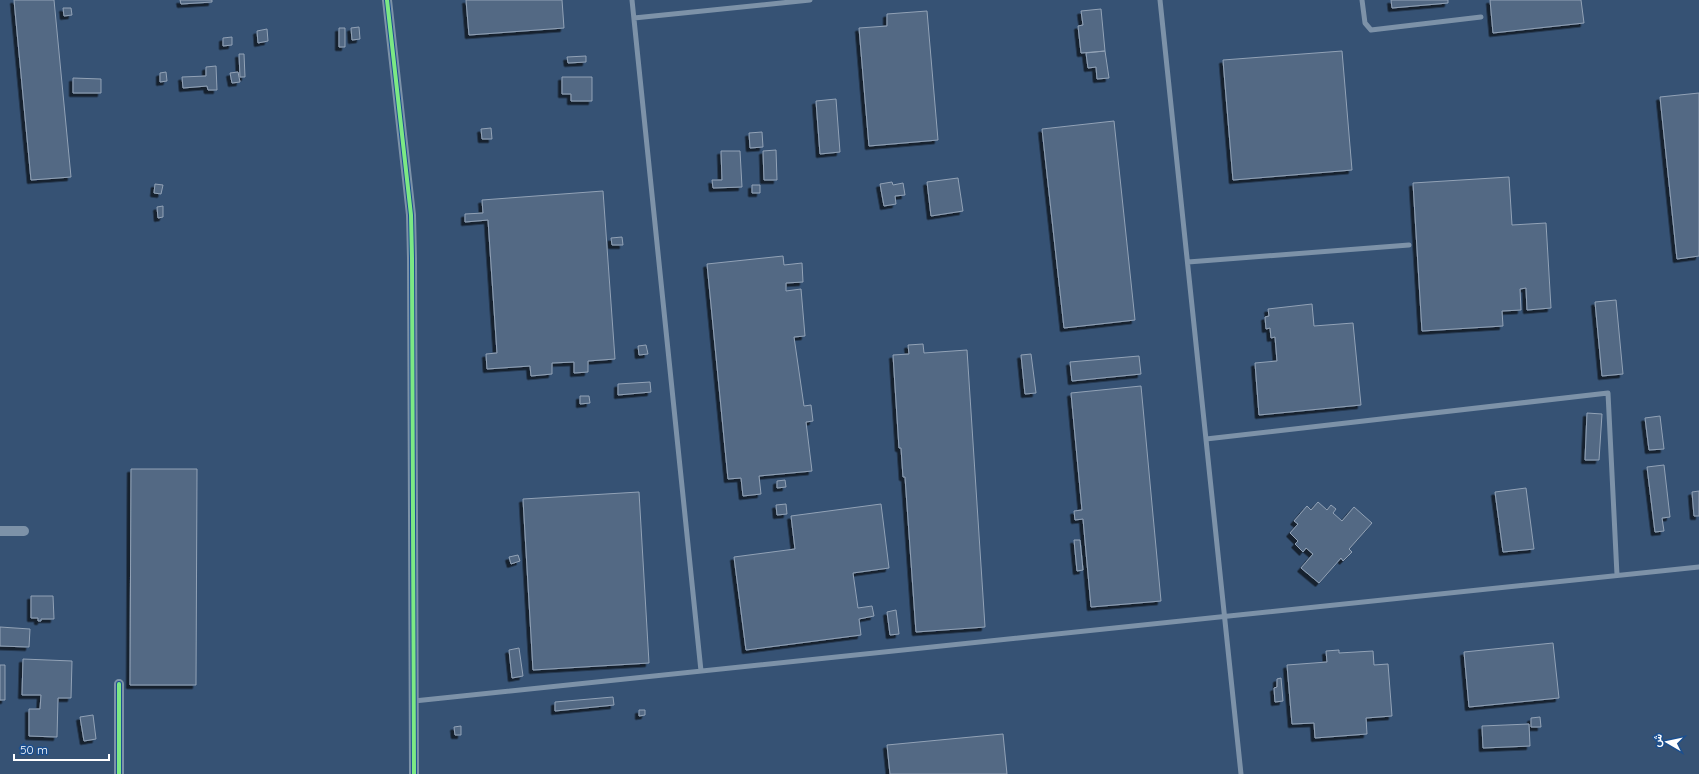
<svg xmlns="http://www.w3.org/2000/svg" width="1699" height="774" font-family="Quicksand,Vazirmatn,sans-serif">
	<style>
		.building { fill: #526984; stroke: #92a2b6; filter: url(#shadow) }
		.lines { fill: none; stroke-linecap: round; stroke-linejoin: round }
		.lane { stroke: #7d92a8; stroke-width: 5 }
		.street { stroke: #7d92a8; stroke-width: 10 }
		.cycleway-casing { stroke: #1b4f8f; stroke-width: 6 }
		.cycleway { stroke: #7ce984; stroke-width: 4 }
	</style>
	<defs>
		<filter id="shadow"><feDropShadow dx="-3.5" dy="3.5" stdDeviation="0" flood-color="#0009"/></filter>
	</defs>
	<rect width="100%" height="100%" fill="#365274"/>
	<path class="building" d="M14,0H54L71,177L31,180Z
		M180,0H212V2L181,4Z
		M466,0H562L564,28L469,35Z
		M1391,0H1448V3L1392,8Z
		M1490,0H1581L1584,23L1493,33Z
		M63,8H71L72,15L64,16Z
		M1101,9L1105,51L1081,53L1078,26L1083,25L1081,11Z
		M927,11L938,140L869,146L859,28L887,26V14Z
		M359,27L360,39L352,40L351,28Z
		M339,28H345V47H339Z
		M267,29L268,41L258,43L257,31Z
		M232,37V45L223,46V38Z
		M1105,51L1109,78L1097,79L1096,67L1088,68L1086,53Z
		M1342,51L1352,170L1233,180L1223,60Z
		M239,54H244L245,77H240Z
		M586,56V62L568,63L567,57Z
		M216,66L217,90H208L207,86L183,88L182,77L206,76V67Z
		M166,72L167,81L160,82V73Z
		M238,72L240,82L232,83L230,73Z
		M562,77H592V101H571V94H562Z
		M73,78L101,79V93H73Z
		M1699,93V256L1677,259L1660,97Z
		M836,99L840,152L820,154L816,101Z
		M1114,121L1135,320L1064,328L1042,129Z
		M491,128L492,139H482L481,129Z
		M762,132L763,147L750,148L749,133Z
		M776,150L777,180H764L763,151Z
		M721,151H740L742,187L713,188L712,180H722Z
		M1509,177L1512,225L1546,223L1551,308L1527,310L1526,288L1520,289L1521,310L1502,311L1503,326L1422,331L1413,183Z
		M958,178L963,211L931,216L927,182Z
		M892,182L893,185L903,183L905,195L895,196L896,204L884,206L880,184Z
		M155,184L163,185L161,194L154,193Z
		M752,185H760V193H752Z
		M603,191L615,359L588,361V372L574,373V362L552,363V374L531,376L530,366L487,369L486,354L497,353L488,220L465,222V214L483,213L482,200Z
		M163,206V217L158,218L157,207Z
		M622,237L623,245H612L611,238Z
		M783,256L784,265L802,263L803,282L786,283V291L801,289L805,336L794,337L804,406L811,405L813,421L806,422L812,471L759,476L761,494L743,496L741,478L728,479L707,264Z
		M1616,300L1623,374L1602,376L1595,302Z
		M1312,304L1314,326L1353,323L1361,405L1259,415L1255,363L1277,361L1275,337L1271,338L1270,328L1266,329L1265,317L1269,316L1268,309Z
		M923,344L924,353L967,350L985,627L916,632L905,477H903L901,448H899L893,355L909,354L908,345Z
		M646,345L648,354L639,355L638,346Z
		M1031,354L1036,393L1025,394L1021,355Z
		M1139,356L1141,374L1072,381L1070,362Z
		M650,382L651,392L618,395V384Z
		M1141,386L1161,601L1091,607L1083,519L1075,520L1074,511L1082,510L1071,393Z
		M580,396H589L590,403L580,404Z
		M1587,413L1602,414L1599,460H1585Z
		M1660,416L1664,449L1649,450L1645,418Z
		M1664,465L1670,517L1662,518L1664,531L1655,532L1647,467Z
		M131,469H197L196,685H130Z
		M785,480L786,487L777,488V481Z
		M1526,488L1534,549L1503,552L1495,492Z
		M1699,491V516H1694L1692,492Z
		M639,492L649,663L533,670L523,499Z
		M1318,502L1327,510L1331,505L1336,509L1333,513L1342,521L1354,507L1372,523L1349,549L1352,552L1343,561L1341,558L1319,583L1301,568L1313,554L1306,548L1303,552L1295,544L1298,541L1290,533L1298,524L1294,521L1307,506L1311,510Z
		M786,504L787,514L777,515L776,505Z
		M881,504L889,568L853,573L858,608L872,606L874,616L859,619L861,635L746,650L734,557L795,549L791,516Z
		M1074,540H1080L1083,570L1077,571Z
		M518,555L520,561L511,564L509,557Z
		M31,596H53L54,619H41V621H38V618H31Z
		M896,610L899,634L890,635L887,612Z
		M0,627L30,629L29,647L0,646Z
		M1553,643L1559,698L1469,707L1464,652Z
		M519,648L523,676L512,678L509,650Z
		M1339,650V653L1373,651L1374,665L1388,664L1392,716L1366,718L1367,734L1315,738L1314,723L1292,724L1287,665L1327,662L1326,651Z
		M23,659L72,661L71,698H58L57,737L29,736V709H40L41,695H22Z
		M0,665H5V700H0Z
		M1281,678L1283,701L1275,702L1274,688L1277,687V679Z
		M613,697L614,705L555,711V702Z
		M639,710H645V715L639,716Z
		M93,715L96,739L84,741L80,717Z
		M1540,717L1541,727H1531V718Z
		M1529,724L1530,746L1483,748L1482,726Z
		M461,726V735H455L454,727Z
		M1003,734L1007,774H890L887,745Z"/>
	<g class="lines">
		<path class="lane" d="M632,0L701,671
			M1160,0L1241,774
			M1362,0L1365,23L1371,30L1481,17
			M634,18L810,0
			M1188,262L1409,245
			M1206,439L1608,393L1617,575
			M414,701L1699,567"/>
		<path class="street" d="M387,0L411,215L412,258L414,774
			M0,531H24
			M119,684V774"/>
		<g class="cycleway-casing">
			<path id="cycleway" d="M387,0L411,215L412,258L414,774
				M119,684V774"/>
		</g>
		<use href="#cycleway" class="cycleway"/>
	</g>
	<g transform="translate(1667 742) rotate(279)" stroke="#1b4f8f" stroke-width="3" paint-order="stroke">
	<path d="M0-3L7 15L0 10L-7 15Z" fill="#ffffff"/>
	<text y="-6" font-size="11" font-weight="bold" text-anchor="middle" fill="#ffffff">ش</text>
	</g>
	<path d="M14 754v6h95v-6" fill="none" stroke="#ffffff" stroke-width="2"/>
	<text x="20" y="754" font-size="12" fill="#ffffff" stroke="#1b4f8f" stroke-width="3" paint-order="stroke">50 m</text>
</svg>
